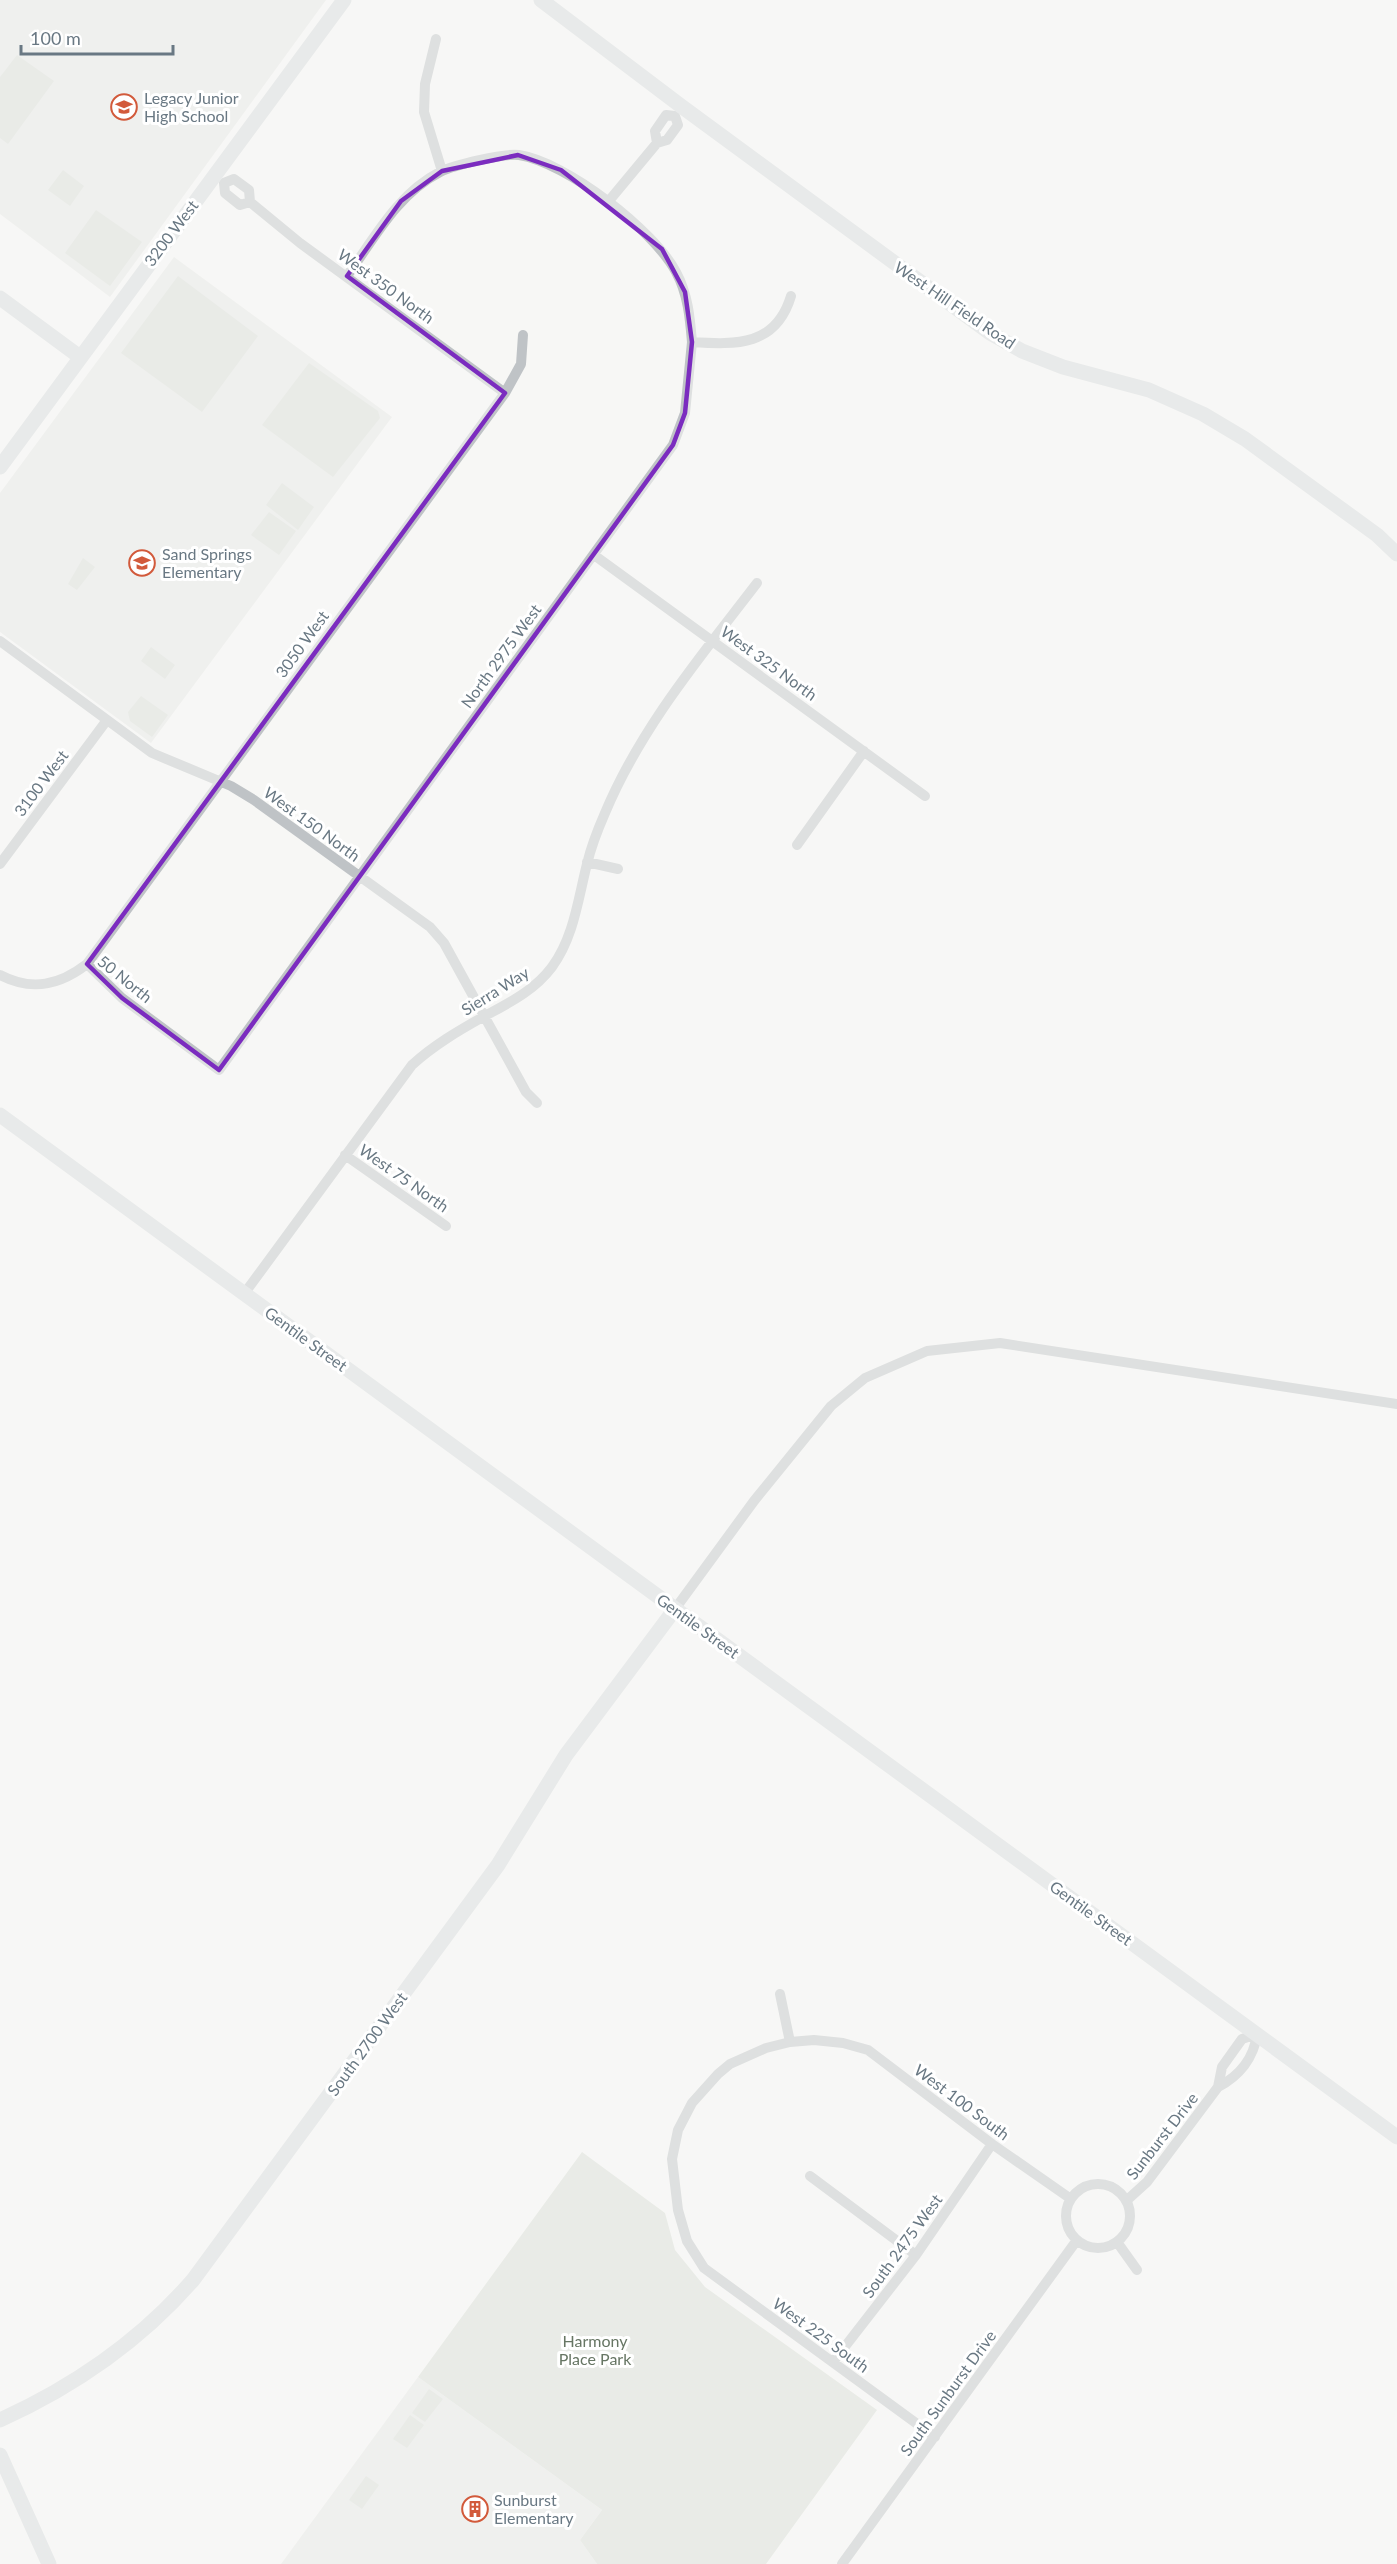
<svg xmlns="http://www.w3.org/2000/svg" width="1397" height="2564" font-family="Lato,sans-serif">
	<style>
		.built { fill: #e5e6e5 }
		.park { fill: #d7dcd5 }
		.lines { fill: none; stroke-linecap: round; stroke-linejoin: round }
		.street { stroke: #bfc3c6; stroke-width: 10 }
		.secondary { stroke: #d5d9dc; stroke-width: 15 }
		.marked { fill: none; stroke: #7b2cbf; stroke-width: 4.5; stroke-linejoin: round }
		.labels { text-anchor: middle; stroke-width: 6; stroke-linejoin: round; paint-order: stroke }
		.poi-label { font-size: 16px; fill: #697883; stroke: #fff; text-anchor: start }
		.street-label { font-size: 16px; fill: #697883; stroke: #fff }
		.park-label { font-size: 16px; fill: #677664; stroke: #fff }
	</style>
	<rect width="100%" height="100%" fill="#f7f7f5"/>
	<path class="built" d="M0,0H326L110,297L0,214Z
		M174,257L392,417L151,743L0,632V493Z
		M418,2377L602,2510L580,2540L597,2564H281Z"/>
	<path class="park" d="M17,55L54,81L8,144L0,138V77Z
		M63,170L84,186L70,206L48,190Z
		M96,210L142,242L110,286L65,253Z
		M178,276L258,336L202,412L121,353Z
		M309,363L378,411L380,418L333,477L262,425Z
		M282,483L314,507L298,530L266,505Z
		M269,512L296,531L279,555L251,535Z
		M83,558L95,567L77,590L68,584Z
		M151,647L175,665L165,679L141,661Z
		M141,696L168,715L152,737L130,721L128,712Z
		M582,2152L665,2213L675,2250L705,2287L877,2410L766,2564H597L580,2540L602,2510L418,2377Z
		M429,2389L443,2399L425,2422L412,2413Z
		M410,2415L424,2425L407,2448L393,2439Z
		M366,2476L379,2485L362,2509L349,2500Z"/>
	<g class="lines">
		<path class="street" d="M436,39L425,84L424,112L442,171
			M657,143L655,131L666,115L675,116
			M224,183L234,179L249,190L250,202L300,243L505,393
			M224,183L225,193L240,205L250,202
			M608,202L657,143L667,140L678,125L675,116
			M347,276C374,239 397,194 440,172C454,165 504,153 519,155C566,162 654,230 676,272C688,294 690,318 692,342
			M594,555L925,796
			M0,641L152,753L231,786L254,800L430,927L444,943L526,1092L537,1103
			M797,845L864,751
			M587,862L618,869
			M0,864L107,720
			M87,964L505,393L521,364L523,335
			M0,975C32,992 60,985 87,964L122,998L219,1070L673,445L685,413L692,342C737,345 776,346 791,296
			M345,1155L446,1226
			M244,1294L412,1065C434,1045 458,1031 483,1017C509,1003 534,991 552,967C574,937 578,899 587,864C591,847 598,829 605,813C641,727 701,656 757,583
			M675,1609L754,1501L831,1406L865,1378L927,1351L1000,1343L1397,1404
			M780,1994L790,2042
			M810,2176L916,2255
			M1066 2216a32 32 0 1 1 64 0a32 32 0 1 1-64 0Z
			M1126,2201L1147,2182L1218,2087C1239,2076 1254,2058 1257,2034L1242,2039L1222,2067L1218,2087
			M1117,2242L1137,2270
			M833,2362L916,2255L992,2144
			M935,2437L704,2268L687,2241L678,2210L672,2159L678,2130L692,2103L718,2074L730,2064L766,2048L790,2042L814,2040L843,2043L868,2050L992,2144L1071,2199
			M842,2564L1077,2240"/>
		<path class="secondary" d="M541,0L681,106L990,333L1022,351L1063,367L1149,390L1203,414L1245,439L1377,535L1397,554
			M0,298L80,357
			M0,467L344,0
			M0,1115L1397,2137
			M0,2420C75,2386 139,2342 193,2280L498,1865L566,1755L675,1609
			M0,2455L49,2564"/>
	</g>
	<path d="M0 0H1397V2564H0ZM518,155L561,170L662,249L685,292L692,342L685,413L673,445L219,1070L122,998L87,964L505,393L347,276L401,201L442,171Z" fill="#f7f7f5" fill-opacity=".55" fill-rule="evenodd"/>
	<path class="marked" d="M518,155L561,170L662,249L685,292L692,342L685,413L673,445L219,1070L122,998L87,964L505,393L347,276L401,201L442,171Z"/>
	<defs>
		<g id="school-ring" transform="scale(1.35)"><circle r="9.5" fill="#fff" stroke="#d25a3b" stroke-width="1.5"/><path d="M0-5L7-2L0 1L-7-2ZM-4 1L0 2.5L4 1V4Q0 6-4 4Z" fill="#d25a3b"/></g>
		<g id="building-ring" transform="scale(1.35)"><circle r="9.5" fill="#fff" stroke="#d25a3b" stroke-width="1.5"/><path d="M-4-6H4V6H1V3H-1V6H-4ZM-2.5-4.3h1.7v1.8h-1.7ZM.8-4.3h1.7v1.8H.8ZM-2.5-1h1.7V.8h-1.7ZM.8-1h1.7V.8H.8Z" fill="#d25a3b"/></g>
	</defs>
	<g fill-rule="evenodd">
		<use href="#school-ring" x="124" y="107"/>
		<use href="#school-ring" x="142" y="563"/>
		<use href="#building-ring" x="475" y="2509"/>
	</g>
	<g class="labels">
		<g class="poi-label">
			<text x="144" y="104">Legacy Junior<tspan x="144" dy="18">High School</tspan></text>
			<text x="162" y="560">Sand Springs<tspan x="162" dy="18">Elementary</tspan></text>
			<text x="494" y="2506">Sunburst<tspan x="494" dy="18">Elementary</tspan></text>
		</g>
		<g class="street-label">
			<text transform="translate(171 233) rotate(-53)" y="6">3200 West</text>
			<text transform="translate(386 286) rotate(36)" y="6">West 350 North</text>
			<text transform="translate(955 305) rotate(34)" y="6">West Hill Field Road</text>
			<text transform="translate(302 644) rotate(-54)" y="6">3050 West</text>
			<text transform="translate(501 656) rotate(-54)" y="6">North 2975 West</text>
			<text transform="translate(769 663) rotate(36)" y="6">West 325 North</text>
			<text transform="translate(41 783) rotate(-53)" y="6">3100 West</text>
			<text transform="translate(312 824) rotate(36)" y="6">West 150 North</text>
			<text transform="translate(125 979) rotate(39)" y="6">50 North</text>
			<text transform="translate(495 991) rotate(-32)" y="6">Sierra Way</text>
			<text transform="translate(404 1178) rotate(35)" y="6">West 75 North</text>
			<text transform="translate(306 1339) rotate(36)" y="6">Gentile Street</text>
			<text transform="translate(698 1626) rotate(36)" y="6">Gentile Street</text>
			<text transform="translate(1091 1913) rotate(36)" y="6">Gentile Street</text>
			<text transform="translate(367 2044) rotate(-54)" y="6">South 2700 West</text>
			<text transform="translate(962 2102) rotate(37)" y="6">West 100 South</text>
			<text transform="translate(1162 2136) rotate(-52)" y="6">Sunburst Drive</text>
			<text transform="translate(902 2246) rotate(-54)" y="6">South 2475 West</text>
			<text transform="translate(821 2335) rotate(36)" y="6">West 225 South</text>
			<text transform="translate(948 2393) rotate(-54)" y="6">South Sunburst Drive</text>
		</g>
		<g class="park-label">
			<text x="595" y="2347">Harmony<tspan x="595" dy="18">Place Park</tspan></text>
		</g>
	</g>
	<path d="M21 45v9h152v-9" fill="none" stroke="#697883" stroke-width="3"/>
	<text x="30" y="45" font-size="18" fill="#697883" stroke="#ffffff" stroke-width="4.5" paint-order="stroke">100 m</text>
</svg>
